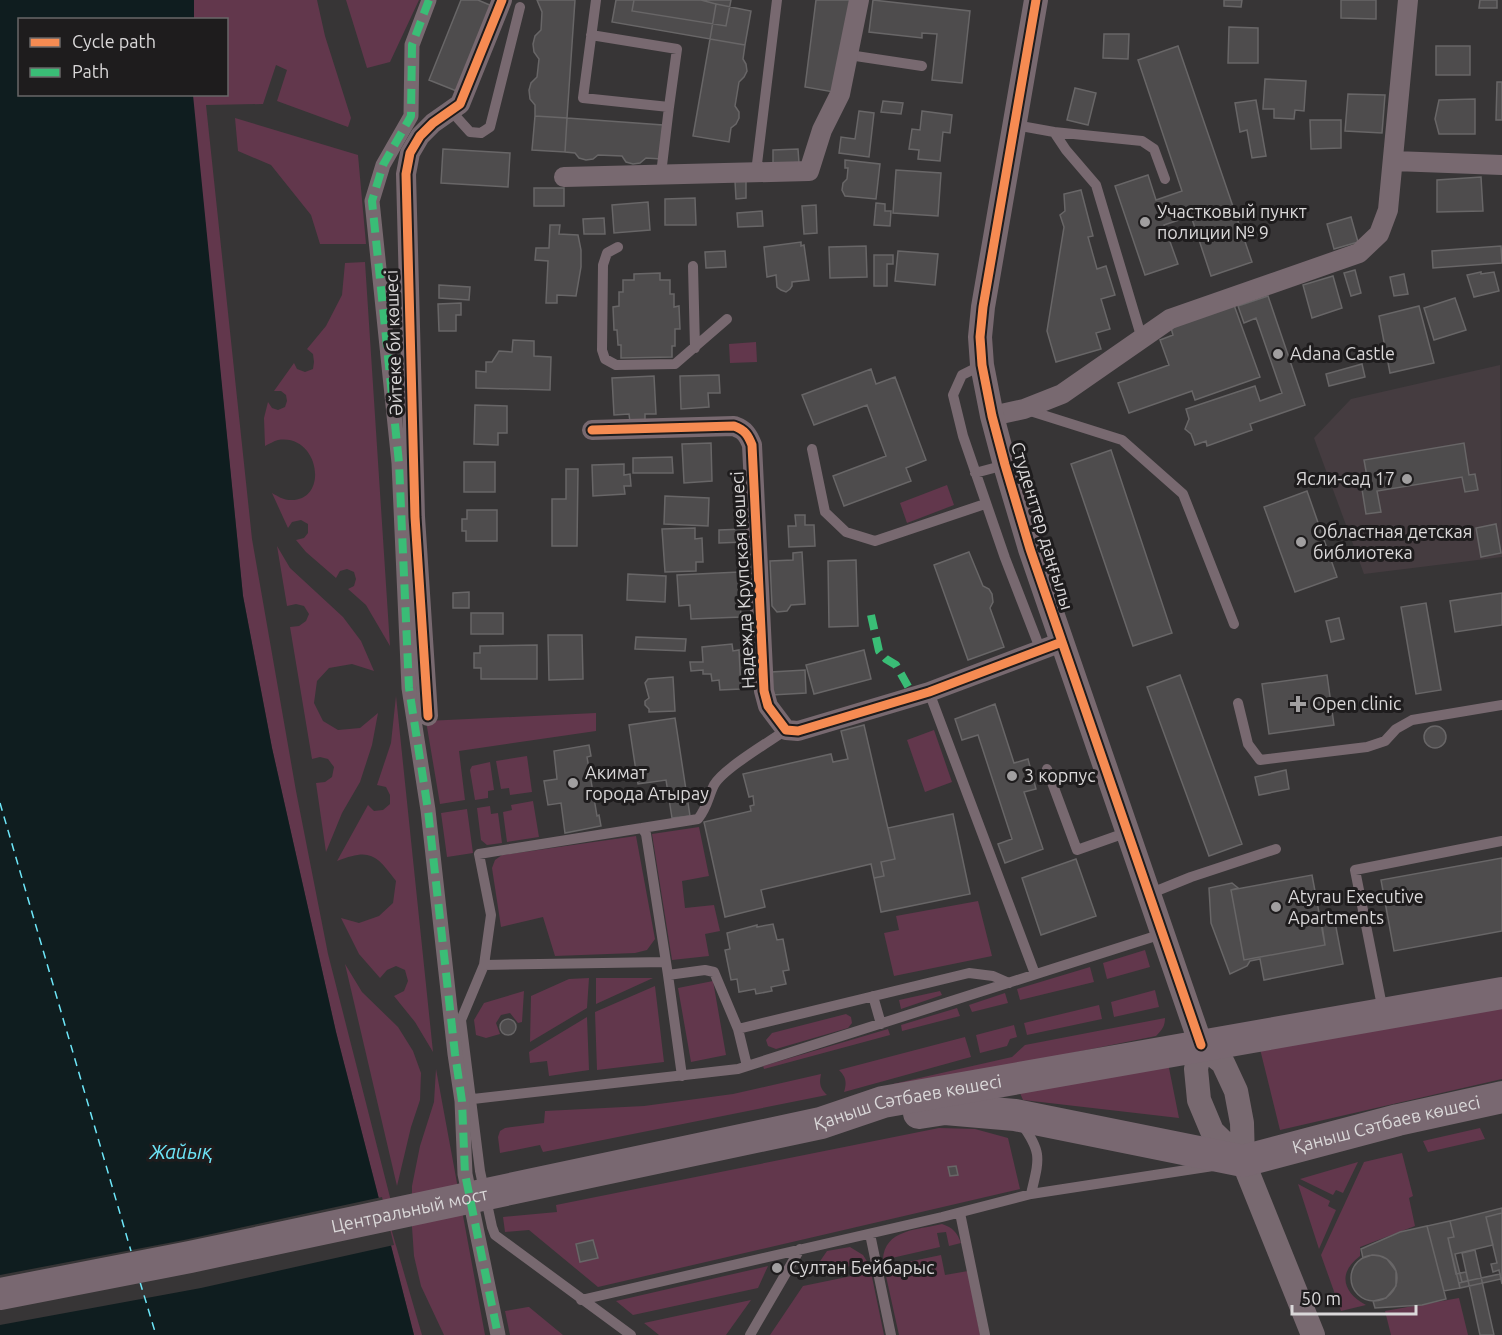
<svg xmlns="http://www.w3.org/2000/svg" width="1502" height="1335" font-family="Ubuntu,sans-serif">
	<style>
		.built { fill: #453c40 }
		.green { fill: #62374c }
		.water { fill: #0f1d1f }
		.pier { fill: #373536 }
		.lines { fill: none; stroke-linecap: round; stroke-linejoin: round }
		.ferry { stroke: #6de6f8; stroke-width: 1.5; stroke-dasharray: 8 6; stroke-linecap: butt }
		.building { fill: #4e4c4d; stroke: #686667; stroke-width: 1.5 }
		.service { stroke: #786970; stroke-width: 10 }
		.pedestrian { stroke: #786970; stroke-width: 15 }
		.minor { stroke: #786970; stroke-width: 20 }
		.tertiary { stroke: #786970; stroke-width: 24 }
		.primary { stroke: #796871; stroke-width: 32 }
		.quiet { stroke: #3abd76; stroke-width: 8; stroke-dasharray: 15 8; stroke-linecap: butt }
		.cycleway-casing { stroke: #1e1c1d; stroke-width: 13 }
		.cycleway { stroke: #f68b52; stroke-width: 9 }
		.poi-dot { fill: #a19fa0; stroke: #1e1c1d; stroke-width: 2 }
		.labels { text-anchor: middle; stroke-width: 6; stroke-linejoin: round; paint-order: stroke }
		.poi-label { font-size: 18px; fill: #dad8d9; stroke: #1e1c1d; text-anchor: start }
		.street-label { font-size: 18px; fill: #dad8d9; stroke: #1e1c1d }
		.water-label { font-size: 20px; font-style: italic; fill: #6de6f8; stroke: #1e1c1d }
	</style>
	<rect width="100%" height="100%" fill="#373536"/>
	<path class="built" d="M1500,365L1502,557L1364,574L1314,438L1351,399Z"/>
	<path class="green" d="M194,0H317L325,36L351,118L348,127L277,101L287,70L276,65L263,104L206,105L252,539L296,791L328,954L393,1209L386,1211L422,1335H414L336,1032L272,748L243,596L193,103V95L226,94V20L194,19Z
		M346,0H419L390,62L367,68Z
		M235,118L358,155L366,244H320L311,215L271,165L238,151Z
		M365,262L390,646L366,605L348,589L354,586L356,579L354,572L347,569L340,571L336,578L306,552L296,540L304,538L308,533V524L301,520L292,522L288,528L272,493C277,496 284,500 289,500C330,503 320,433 278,440C274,441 269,444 265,446L264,418L268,402L272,408L278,410L285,407L287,401L286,395L281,391H274L294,363L297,369L305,372L313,369L314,362L313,354L307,349L326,326L342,295L345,263Z
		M756,342L757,362L730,363L729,344Z
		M947,485L954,505L907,523L900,503Z
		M277,546L290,568L343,617L361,641L374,671L352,664L329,668L317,681L314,703L323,721L338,730L360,728L378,713L372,745L360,782L342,813L326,852L316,783L325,782L332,777L334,767L328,759L320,757L312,759L290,627L299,626L306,621L309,614L304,606L296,604L287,606Z
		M396,696L433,1052L415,1022L394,996L404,991L408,981L405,970L396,966L387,970L380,978L359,954L341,918L359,923L379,916L393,903L396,881C376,854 370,848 337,861L368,805L374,811L383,810L390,804V795L386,787L377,785L391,743Z
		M596,713V731L459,751L465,800L440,804L426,721Z
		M934,730L952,782L925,792L907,740Z
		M527,756L532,792L510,795L509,788L501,789L496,761Z
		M490,762L494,790L488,791V798L475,800L470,770L472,766Z
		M533,801L539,837L507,842L503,812L512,810L511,805Z
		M490,806L491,814L498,813L502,843L487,845L481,840L477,808Z
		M467,809L473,853L447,857L441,813Z
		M699,827L709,876L682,881L685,908L714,905L720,931L705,934L709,956L672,960L652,834Z
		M636,836L655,939L647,950L635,953L555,956L543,917L501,927L492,868L495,860L502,855Z
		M978,901L992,956L894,976L884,933L899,930L896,916Z
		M1145,950L1150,967L1107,979L1103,963Z
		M345,964L362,992L398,1027L413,1051L421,1073L420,1100L411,1127L397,1186Z
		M1090,967L1094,982L1020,1000L1017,989Z
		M589,978L587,1008L530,1042L531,996L569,979Z
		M596,978H653L596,1004Z
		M713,981L726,1055L691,1062L678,988Z
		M655,986L664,1062L597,1070L595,1012Z
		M1155,990L1159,1007L1114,1017L1111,1002Z
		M524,991L522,1022L518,1023L510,1013L501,1015L496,1023L500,1034L486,1038L476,1035L474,1020L484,1003Z
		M940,991L942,995L901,1009L899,1000Z
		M1005,993L1008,1003L972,1012L969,1005Z
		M1099,1005L1102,1019L1027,1035L1024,1023Z
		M957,1008L960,1016L902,1031L901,1025Z
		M1502,1008V1079L1280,1130L1260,1049Z
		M846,1014L851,1017L852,1023L848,1028L776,1049L768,1046L766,1040L772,1033Z
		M587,1017L589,1070L549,1076L547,1061L530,1063L529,1052Z
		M1165,1018C1165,1026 1162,1030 1156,1036L894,1089L893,1084L1012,1057L1025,1045Z
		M1014,1025L1017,1037L1010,1039L1007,1046L980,1053L976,1035Z
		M888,1029L890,1035L764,1069L763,1066Z
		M965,1037L971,1057L844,1092C847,1082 846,1077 839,1070Z
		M1168,1063L1179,1118L1023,1100L1020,1093Z
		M436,1069L485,1335H444L421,1286L414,1256L412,1227V1186L420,1146L434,1102Z
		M821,1074C819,1084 820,1088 827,1095L543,1152L540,1145L500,1153L498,1137L500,1131L505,1128L544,1123L545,1111L644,1106L733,1094Z
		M939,1128L975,1129L1008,1138L1020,1189L598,1287L529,1230L505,1232L503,1217L557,1212L556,1205Z
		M1480,1128L1485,1139L1428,1152L1423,1141Z
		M1402,1153L1413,1196L1409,1198L1415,1226L1360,1247V1256C1337,1273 1343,1293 1366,1305L1341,1311L1321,1255L1364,1162Z
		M1358,1162L1343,1193L1336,1190L1333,1195L1300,1179Z
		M1298,1184L1330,1201L1328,1206L1336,1210L1319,1249Z
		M942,1224C953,1228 957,1232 961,1243L949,1246L946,1232L937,1233L940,1247L883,1260C884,1229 918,1230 942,1224Z
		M850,1247L863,1255L868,1263L812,1273L827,1251Z
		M941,1255L945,1275L968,1271L980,1335H899L884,1267Z
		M768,1266L758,1288L633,1315L616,1301Z
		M871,1272L884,1335H770L803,1286Z
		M1459,1298L1468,1335H1391L1385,1311Z
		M751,1300L726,1335H659L644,1323Z
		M528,1307H529L563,1335H510L505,1311Z"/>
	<path class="water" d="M0,0H194V19L20,20V94L193,95L243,596L272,748L336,1032L414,1335H0Z"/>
	<path class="pier" d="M382,1197L394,1245L201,1288L0,1325V1275L184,1240Z"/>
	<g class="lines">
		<path class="ferry" d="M0,803L131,1251
			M140,1282L156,1335"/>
	</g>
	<path class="building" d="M461,0H478L492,6L459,92L429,80Z
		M537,0H575L567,118L535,116V105L530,99L529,90L531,83L537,77L539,59L534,52L533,44L535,36L541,30L542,12Z
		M616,0H701L716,4L710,39L612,22Z
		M634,0H731L726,26L632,11Z
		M816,0H855L839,93L805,87Z
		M873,0L970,11L962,83L932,80L937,34L922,33V38L869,32Z
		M1224,0H1242L1241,7L1224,6Z
		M1341,0H1376V19L1341,18Z
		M1480,0H1497V8H1479Z
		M716,4L751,11L745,45L710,39Z
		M1229,27L1258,28V63H1228Z
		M1104,34H1129L1128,59L1103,58Z
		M710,39L745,45L743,59L746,64L747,71L744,77L739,82L735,106L739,112V118L736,124L731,128L729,142L693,136Z
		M1178,46L1252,262L1211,276L1191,216L1164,225L1178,264L1145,275L1115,186L1148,175L1156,200L1182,191L1138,60Z
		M1436,46H1470V75H1436Z
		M1265,79L1306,81L1304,111L1295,110L1294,119L1274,118V109H1263Z
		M1497,82H1502V120H1496Z
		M1075,88L1096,93L1088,125L1067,120Z
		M1348,94L1385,95L1382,133L1345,131Z
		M1475,99V134H1439L1435,119L1439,100Z
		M1256,100L1266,156L1252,158L1247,130L1240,132L1235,103Z
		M883,101L903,103L901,114L881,112Z
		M859,111L874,113L869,157L839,153L841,137L855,139Z
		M922,111L952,115L950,133L943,132L940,161L918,159L919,150L909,149L912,129L920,130Z
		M535,116L567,118L565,152L532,150Z
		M567,118L663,125L661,159L646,158L640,163L633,164L626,162L622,156L598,155L593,159L586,160L579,158L575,153L565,152Z
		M1310,120H1341V148L1311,149Z
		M443,149L510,153L508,187L441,183Z
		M798,149L799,163L773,164V150Z
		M845,160L880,164L876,199L845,196L842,190L843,183L847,179L848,168H845Z
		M896,170L941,173L938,216L893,213Z
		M1481,177L1483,211L1437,212V180Z
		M735,181H746V198L736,199Z
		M534,188H564V206H534Z
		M1081,190L1093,236L1088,237L1097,269L1106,266L1115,295L1101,299L1110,329L1096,333L1101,349L1056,362L1047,331L1064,227L1060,215L1065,211L1064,194Z
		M695,198L696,225H665V199Z
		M648,202L650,230L614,233L612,205Z
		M876,203L885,204V211H891L890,226L874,225Z
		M816,205L817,233L804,234L802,206Z
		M762,211L763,226L738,227L737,213Z
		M1351,217L1358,242L1334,249L1327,224Z
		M604,218L605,234H584L583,219Z
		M550,225H560L559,234L578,235L581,250V267L576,296L557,295V303H546L548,261L535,260L536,248H549Z
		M801,242V246L804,245L809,280L792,282V286L790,289L786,292L781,290L777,287L776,275L767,277L764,247Z
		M866,246L867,277L830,278L829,247Z
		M1501,246L1502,263L1433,268L1432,251Z
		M725,251L726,267L706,268L705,252Z
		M898,251L938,254L935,285L895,281Z
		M874,255H893V264H887V286H874Z
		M1355,270L1361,293L1351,296L1344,273Z
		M1481,272V274L1494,272L1499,291L1474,297L1467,275Z
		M660,273V280H670V294H674V307L679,306L680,329H675V346H672V357L621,358V345H618L617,330H614L613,307L619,306V292H623V280H634V274Z
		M1404,274L1408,294L1394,296L1390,277Z
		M1333,276L1342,308L1312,318L1303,285Z
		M439,285L470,287L469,300L439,298Z
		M1268,296L1305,405L1250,424L1252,430L1207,446L1206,441L1195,445L1191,434L1185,429L1189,419L1186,409L1255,386L1260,401L1282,393L1256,318L1244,323L1238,306Z
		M1455,298L1466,330L1434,340L1424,308Z
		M461,303V315H456V331H439L438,304Z
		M1234,305L1260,377L1195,400L1192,391L1129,413L1118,383L1169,365L1160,340L1173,335L1171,328Z
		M1419,306L1434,363L1390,373L1379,316Z
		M513,340L534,341V356L551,357L550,390L476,388V371L486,372V362H492L499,351L512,352Z
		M1362,364L1365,377L1329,386L1326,374Z
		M871,369L876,384L895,377L926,460L906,468L911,481L844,506L833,476L886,456L867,405L814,425L802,395Z
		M719,375L720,393H708L709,407L681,409L680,376Z
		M654,376L656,414H645V421L630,422L629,414L614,415L612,378Z
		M475,405L507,406V433H498V445L474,444Z
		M711,443L712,481L684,483L682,444Z
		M1464,443L1469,475L1475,474L1478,490L1465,492L1462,477L1377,491L1381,512L1366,514L1361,483L1368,482L1364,460Z
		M1111,450L1172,633L1133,646L1071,464Z
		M672,457L673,473H633V458Z
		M464,462H495V492H464Z
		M624,464V475L630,474L631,486H624L625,494L593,496L592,465Z
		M566,469H578L577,546H552V499H566Z
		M1307,491L1337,577L1295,592L1264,507Z
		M665,496L709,498L708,526L664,524Z
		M467,510H497V541H466V531H462V519H467Z
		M795,515H805V525H814L815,546L789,547L788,526H796Z
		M1496,524L1501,553L1481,557L1476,528Z
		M695,528V539L702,538L703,562H696V571L665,572L662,529Z
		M745,529V542L719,543V530Z
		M802,552L805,604L791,605L787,611L777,612L772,606L770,561L793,560V553Z
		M969,552L983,586L989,589L992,594L993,602L990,608L1004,647L968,660L934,565Z
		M856,560L858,626L829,627L828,561Z
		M739,572L741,617L691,619L690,605L679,606L677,575Z
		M628,574L666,576L665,602L627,600Z
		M469,592V608H453V593Z
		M1502,593V625L1455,632L1450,601Z
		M1426,603L1441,690L1416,694L1401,607Z
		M471,613H503V634H471Z
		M1339,618L1344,639L1331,642L1326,621Z
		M548,635H582L583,679L549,680Z
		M636,637L686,639L685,651L635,649Z
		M732,644L733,651L739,650L741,689L720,690L719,680L712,681L711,674H703V670L691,671L690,662H703L702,647Z
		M537,645V679H481V668H474V653H480V646Z
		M864,650L871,679L814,694L806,665Z
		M805,670L806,693L772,695L771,672Z
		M1180,675L1242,844L1209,856L1147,687Z
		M1327,675L1334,725L1269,734L1262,684Z
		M673,677L675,711L649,712V709L645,705V701L649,698L645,683L648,679Z
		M995,704L1014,763L1028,759L1036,789L1024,792L1043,849L1005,863L998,844L1012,839L978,735L962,740L955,719Z
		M675,718L690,816L672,818L666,780L638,784L629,725Z
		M864,725L895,859L881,862L884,876L874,878L871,864L761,890L765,907L725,917L704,822L751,811L750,806L754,805L753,796L749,797L743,774L831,754L833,762L848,759L841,731Z
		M1424 737a11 11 0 1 1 22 0a11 11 0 1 1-22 0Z
		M589,745L591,756L587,757L597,816L599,815L601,826L565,833L561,803L548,805L544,781L557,779L554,751Z
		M1286,770L1289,789L1259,795L1255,777Z
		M953,814L970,894L881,912L874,878L884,876L881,862L895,859L888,828Z
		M1502,858V931L1394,951L1381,880Z
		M1076,859L1096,916L1041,935L1022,878Z
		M1312,875L1325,945L1244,960L1231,890Z
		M1232,883L1238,888L1231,890L1244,960L1325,945L1322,925L1335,922L1343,964L1264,980L1260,959L1250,961L1247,966L1230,974L1211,923L1209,888Z
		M773,924L777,940L783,939L789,970L783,971L786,984L771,987L772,991L756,994L755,989L739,992L737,979L731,980L725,950L730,949L727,933L757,925V927Z
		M500 1027a8 8 0 1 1 16 0a8 8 0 1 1-16 0Z
		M956,1166L958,1175L950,1176L948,1167Z
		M1502,1208V1213L1486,1217L1493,1245L1455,1254L1462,1282L1500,1274L1501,1279L1460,1288L1448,1238L1454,1237L1450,1221Z
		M1502,1213V1284L1499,1270L1493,1272L1491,1264L1497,1263L1486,1217Z
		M1450,1221L1454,1237L1448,1238L1456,1274L1466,1272L1468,1281L1459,1283L1460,1288L1444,1291L1427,1226Z
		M1427,1226L1446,1299L1422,1305L1375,1308L1373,1301L1386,1298L1396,1286V1271L1387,1259L1380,1256L1372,1255L1363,1258L1361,1249L1400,1232Z
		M593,1240L598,1258L580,1262L576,1244Z
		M1475,1250L1494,1335H1480L1462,1253Z
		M1351 1278a23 23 0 1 1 46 0a23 23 0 1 1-46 0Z"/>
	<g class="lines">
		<path class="service" d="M591,35L677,49L669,107L583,98L596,0
			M849,55L922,66
			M452,112L470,132L481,133L490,127L520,7
			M1015,125L1054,132L1142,141L1154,149L1165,179
			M1054,132L1066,150L1096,185L1142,339
			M756,172L777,0
			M661,174L669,107
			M618,247L607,253L603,265L602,350L605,359L616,365L675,364L727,319
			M693,266L695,348
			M982,365L962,375L953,395L963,436L1005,558L1041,651
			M1027,410L1122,440L1183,494L1234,624
			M812,449L825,512L846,532L875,541L985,504
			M975,473L1005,465
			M929,692L1035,974
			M1238,703L1248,744L1260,760L1367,747L1385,741L1396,729L1412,720L1502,705
			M1047,769L1077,850L1128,832
			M642,828L698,819C708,806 708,797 714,785C723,769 769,742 786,730
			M1149,894L1191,877L1276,849
			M484,965L666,962
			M668,975L682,1076
			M873,996L881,1024
			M1383,1011L1355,870L1502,841
			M738,1029L747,1066
			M473,1099L738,1069L1162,934
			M1021,1123C1043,1153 1039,1159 1031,1194
			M960,1213L985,1335
			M870,1234L891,1335
			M581,1300L942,1217L1031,1194L1213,1166
			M631,1335L495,1235L492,1227L480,1171L461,1020L484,965L491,915L479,854L642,828L646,834L668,975L705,970L714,972L738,1029L969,973L993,976L1009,983
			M750,1335L800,1249"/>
		<path class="pedestrian" d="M429,0L412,45L411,116L383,165L372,201L399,463L409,688L428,810L455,1054L462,1101L465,1174L498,1335"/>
		<path class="minor" d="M1394,161L1502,165
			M564,177L809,171L822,130L840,94L859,0
			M992,416L1024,409L1062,394L1170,319L1359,253L1379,234L1388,210L1408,0
			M592,430L734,426C745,430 748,435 752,445L764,691L768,706L786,730L798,731L929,692L1062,642
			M428,716L415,517L406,174L410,153L420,136L433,123L460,104L502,0"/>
		<path class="tertiary" d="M1036,0L983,307L980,337L982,365L992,416L1005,465L1030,549L1201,1045
			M1243,1161L1212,1131L1199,1100L1196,1069L1201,1045L1223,1063L1236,1091L1242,1123L1243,1161L1313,1335"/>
		<g class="primary">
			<path id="s1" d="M919,1113L945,1109L1015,1115L1243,1161L1398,1120L1502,1097"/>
			<path id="s2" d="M0,1294L190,1257L821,1123L883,1102L1502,993"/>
		</g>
		<path class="quiet" d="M429,0L412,45L411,116L383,165L372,201L399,463L409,688L428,810L455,1054L462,1101L465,1174L498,1335
			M871,615L879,651L886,659L896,665L914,697"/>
		<g class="cycleway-casing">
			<path id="cycleway" d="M1036,0L983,307L980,337L982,365L992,416L1005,465L1030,549L1201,1045
				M592,430L734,426C745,430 748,435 752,445L764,691L768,706L786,730L798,731L929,692L1062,642
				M428,716L415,517L406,174L410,153L420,136L433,123L460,104L502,0"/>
		</g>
		<use href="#cycleway" class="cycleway"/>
	</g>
	<g class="poi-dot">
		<circle cx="1145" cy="222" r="6"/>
		<circle cx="1278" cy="354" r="6"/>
		<circle cx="1407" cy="479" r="6"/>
		<circle cx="1301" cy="542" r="6"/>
		<path d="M1295 695h6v6h6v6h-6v6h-6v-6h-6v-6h6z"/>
		<circle cx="1012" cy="776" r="6"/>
		<circle cx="573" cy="783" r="6"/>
		<circle cx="1276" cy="907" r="6"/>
		<circle cx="777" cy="1268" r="6"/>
	</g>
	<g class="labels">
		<g class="poi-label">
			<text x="1157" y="218">Участковый пункт<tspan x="1157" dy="21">полиции № 9</tspan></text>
			<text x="1290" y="360">Adana Сastle</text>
			<text x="1395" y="485" text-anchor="end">Ясли-сад 17</text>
			<text x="1313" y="538">Областная детская<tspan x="1313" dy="21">библиотека</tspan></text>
			<text x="1312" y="710">Open clinic</text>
			<text x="585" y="779">Акимат<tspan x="585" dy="21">города Атырау</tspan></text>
			<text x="1024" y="782">3 корпус</text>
			<text x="1288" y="903">Atyrau Executive<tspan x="1288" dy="21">Apartments</tspan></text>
			<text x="789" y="1274">Султан Бейбарыс</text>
		</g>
		<g class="street-label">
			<text transform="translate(394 343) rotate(-92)" y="6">Әйтеке би көшесі</text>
			<text transform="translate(1042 526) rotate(73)" y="6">Студенттер даңғылы</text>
			<text transform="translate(743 580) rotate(-93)" y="6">Надежда Крупская көшесі</text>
			<text dy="6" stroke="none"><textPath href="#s2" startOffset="928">Қаныш Сәтбаев көшесі</textPath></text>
			<text dy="6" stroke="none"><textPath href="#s1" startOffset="477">Қаныш Сәтбаев көшесі</textPath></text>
			<text dy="6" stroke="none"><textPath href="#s2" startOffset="418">Центральный мост</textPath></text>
		</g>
		<g class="water-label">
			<text x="181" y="1159">Жайық</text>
		</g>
	</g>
	<rect x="18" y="18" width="210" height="78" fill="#1e1c1d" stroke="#696768" stroke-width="1.5"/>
	<rect x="30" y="38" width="30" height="9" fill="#f68b52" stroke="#696768" stroke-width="1.5"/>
	<text x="72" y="48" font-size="18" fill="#dad8d9">Cycle path</text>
	<rect x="30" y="68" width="30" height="9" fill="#3abd76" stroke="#696768" stroke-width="1.5"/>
	<text x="72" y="78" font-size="18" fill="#dad8d9">Path</text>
	<path d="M1292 1305v9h124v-9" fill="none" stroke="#dad8d9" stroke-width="3"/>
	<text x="1301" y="1305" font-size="18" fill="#dad8d9" stroke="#1e1c1d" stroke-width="4.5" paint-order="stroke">50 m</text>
</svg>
